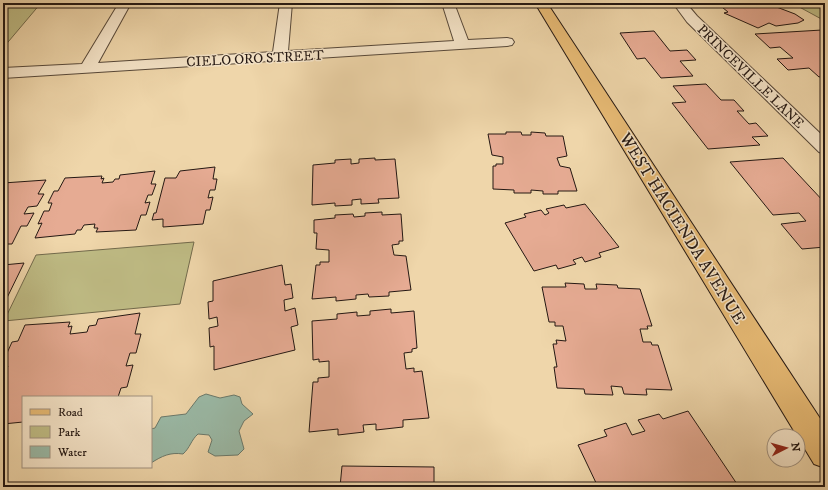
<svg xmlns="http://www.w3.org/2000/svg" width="828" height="490" font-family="'IM FELL DW Pica',serif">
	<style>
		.green { fill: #bfbc85; stroke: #726a4c }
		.water { fill: #9ab9a6; stroke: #6b796b }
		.building { fill: #e6ab93; stroke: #241813 }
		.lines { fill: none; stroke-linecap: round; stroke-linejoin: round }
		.minor-casing { stroke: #574839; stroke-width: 2 }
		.major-casing { stroke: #241813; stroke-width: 2 }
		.minor { fill: #f5e4c8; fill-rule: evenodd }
		.major { fill: #e8bb75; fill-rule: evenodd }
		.labels { text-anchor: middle; stroke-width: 3; stroke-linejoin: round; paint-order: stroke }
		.far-street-label { font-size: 14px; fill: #241813; stroke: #f5e4c8 }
		.street-label { font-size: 17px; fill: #241813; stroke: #f5e4c8 }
	</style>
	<rect width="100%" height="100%" fill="#efd6aa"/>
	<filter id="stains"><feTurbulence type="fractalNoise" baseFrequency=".005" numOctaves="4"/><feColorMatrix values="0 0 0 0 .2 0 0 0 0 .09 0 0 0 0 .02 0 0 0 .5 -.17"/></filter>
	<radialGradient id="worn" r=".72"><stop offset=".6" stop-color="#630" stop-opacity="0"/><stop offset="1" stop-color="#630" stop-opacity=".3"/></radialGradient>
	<path class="green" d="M3,3H41L3,48Z
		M792,3H825V21Z
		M194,242L180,304L4,321L36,255Z"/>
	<path class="water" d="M206,394L220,398L234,395L240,397L242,404L253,414L244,421L239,431L244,449L238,455L215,456L208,452L212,440L209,435L198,434C191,440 190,448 183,454C170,452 162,456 151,463V429L155,428L161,417L186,414L199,397Z"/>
	<path class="building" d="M717,3H766L795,14L804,20L798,23L776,26L769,23L758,28L724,13L728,12Z
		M822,30L825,33V76L819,77L809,68L788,70L777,59L793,58L780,47L770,48L755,34Z
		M654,31L670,51L687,50L696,60L680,61L693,76L661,78L645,58L637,59L620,33Z
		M706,84L721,100H734L744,111H737L749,124L756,123L768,136L752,137L760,145L708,149L672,103L686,102L673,86Z
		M506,132H521L522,135H531V132L545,133L546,136H563L567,156L557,158L560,166L570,168L577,191H558V194H543V191L531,190V193H514V190L493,189V166H496V164H503V157L492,155L488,134H506Z
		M375,158V160L395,159L399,198L378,199L379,203L361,204V199L352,200V205L335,206V203L312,205L313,165L335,163V160L351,159V164L359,163V159Z
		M783,158L825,203V247L802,249L781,224L806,221L799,213L773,215L730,162Z
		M215,167L213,179H217L215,190H210L208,198L213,197L210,210H206L203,224L163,227V219L152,220L154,213H156L165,178H176L180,171Z
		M155,171L151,184H156L152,195H148L145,203L150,202L146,215H141L136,230L96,232L98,228H94L95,224L84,225L81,230H77L75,234L35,238L42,223L38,224L44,211H49L52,203H48L54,191H58L65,178L102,176L101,179L104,178L102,183L113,182L115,179H119L120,175Z
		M46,180L38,194H44L37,206L28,207L24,214L34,213L27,226H21L12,244H3V183Z
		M585,204L619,247L599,253L601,257L585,262L582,257L573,260L576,264L558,269L556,265L534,271L505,223L526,217L524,214L541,210L545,215L549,213L546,209L564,205L566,208Z
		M382,212V215L401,214L403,241H399V244L392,245L394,255L406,256L411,290L389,292V296L369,297L368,294L356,295V299L336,301V297L312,299L316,265H320V262H329V250L316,249L317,233H314V220L335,218V215L353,214L354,217L365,216V213Z
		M24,263L3,306V265Z
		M282,265L285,285L291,284L293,298L284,300L285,311L295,308L298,325L291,327L295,350L214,370V346L210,347L209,328L218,326L217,317L209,319L208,302L213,301V281Z
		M565,283L584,284L585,289H597L596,284L617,285L618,288L640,289L652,326H647L648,329H640L643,342H651L652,345H658L672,390L646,389L647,395L624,394L622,387L611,386L613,395L585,394L584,389L557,388L554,367H557L553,344H557L556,340L566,341L563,326H555V322H549L542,287H566Z
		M391,309V313L414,311L417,348L412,349V352L404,353L406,369L414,368V372L422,371L429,418L403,420V427L376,430V424L363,425L364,432L338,435V429L309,432L313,382H318V378L329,377V361L319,362V359L313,360L312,321L337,319V314L357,312V316L370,315V311Z
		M140,313L135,334H141L136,353H130L126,366L133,365L127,387L121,388L118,397H23V422L3,424V376L8,366H3V362L12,342L18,341L25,325L70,322L68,327L72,326L70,334L87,332L89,326L96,325L98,319Z
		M688,411L739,487H598L578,445L607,436L604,430L626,423L632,435L645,431L638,420L659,414L663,419Z
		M342,466L434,467V487H340Z"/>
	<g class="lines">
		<g class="minor-casing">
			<path id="minor" d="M119,3H131L98,63L273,52L280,3H292L288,51L454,41L442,3H454L468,40L507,38L512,39L514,42L512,45L507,46L3,78V68L82,64Z
				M673,3H686L697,16L825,138V154L819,152L687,22Z"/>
		</g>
		<g class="major-casing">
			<path id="major" d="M535,3H547L825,426V468L814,464Z"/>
		</g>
		<use href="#minor" class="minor"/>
		<use href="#major" class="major"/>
	</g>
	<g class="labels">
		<g class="far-street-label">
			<text transform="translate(255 58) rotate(-3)" y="5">CIELO ORO STREET</text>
			<text transform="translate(751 76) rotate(44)" y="5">PRINCEVILLE LANE</text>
		</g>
		<g class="street-label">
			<text transform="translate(683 228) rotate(58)" y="6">WEST HACIENDA AVENUE</text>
		</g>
	</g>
	<rect width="828" height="490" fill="none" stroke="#efd6aa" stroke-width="16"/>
	<rect x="4" y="4" width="820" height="482" fill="none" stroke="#241813" stroke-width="2"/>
	<rect x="8" y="8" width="812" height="474" fill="none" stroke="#241813"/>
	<rect x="22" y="396" width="130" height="72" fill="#f5e4c8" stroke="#a19280"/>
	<rect x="30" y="409" width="20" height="6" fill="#e8bb75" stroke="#a19280"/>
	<text x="58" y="416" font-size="12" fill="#241813">Road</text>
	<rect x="30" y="426" width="20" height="12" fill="#bfbc85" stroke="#a19280"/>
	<text x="58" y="436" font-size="12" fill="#241813">Park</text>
	<rect x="30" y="446" width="20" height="12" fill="#9ab9a6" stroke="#a19280"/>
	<text x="58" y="456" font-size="12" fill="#241813">Water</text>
	<g transform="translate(786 448) rotate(84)"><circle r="19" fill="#f5e4c8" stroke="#a19280"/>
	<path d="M0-3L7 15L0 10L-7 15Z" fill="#8f2418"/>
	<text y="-6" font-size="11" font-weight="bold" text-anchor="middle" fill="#241813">N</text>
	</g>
	<rect width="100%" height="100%" filter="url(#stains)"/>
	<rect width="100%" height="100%" fill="url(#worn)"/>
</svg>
